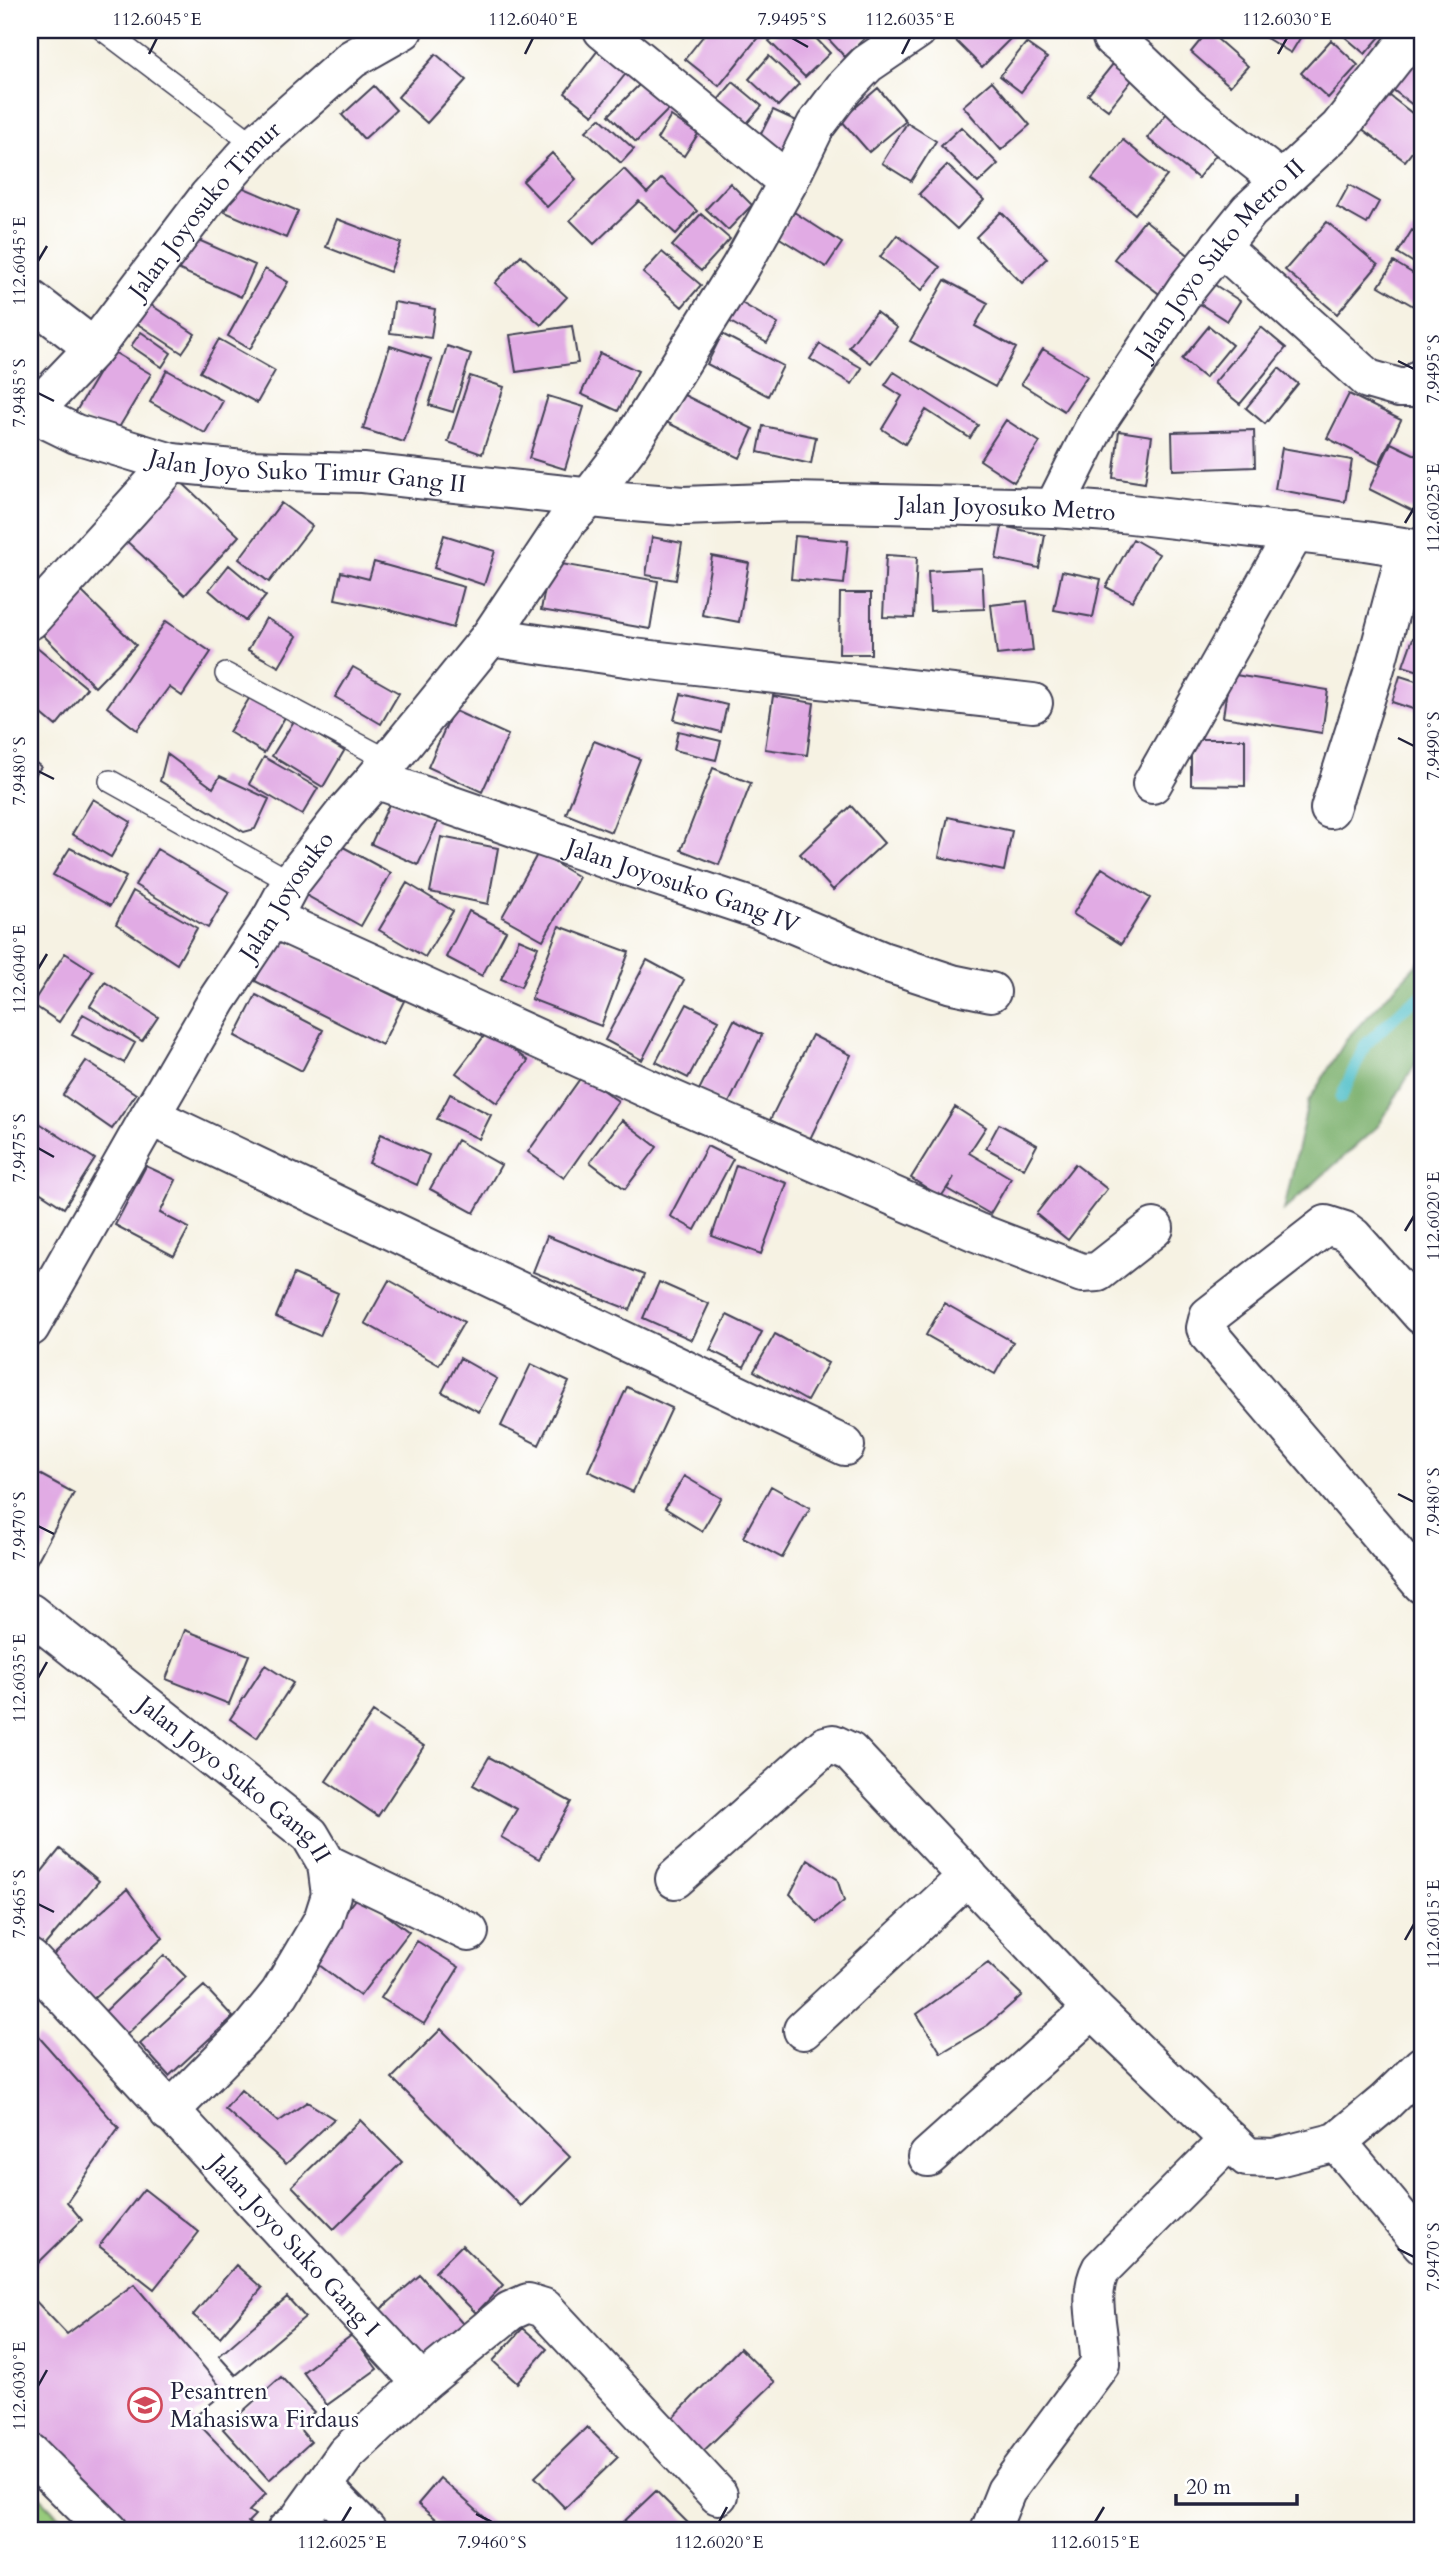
<svg xmlns="http://www.w3.org/2000/svg" width="1452" height="2561" font-family="Cardo,serif">
	<style>
		.green { fill: #97cb7b; stroke: #5c765b; stroke-width: 2 }
		.forest { fill: #79af6b; stroke: #4e6853; stroke-width: 2 }
		.lines { fill: none; stroke-linecap: round; stroke-linejoin: round }
		.stream { stroke: #52c0c9; stroke-width: 12 }
		.building { fill: #e1abe4 }
		.lane-casing { stroke: #424154; stroke-width: 24 }
		.street-casing { stroke: #424154; stroke-width: 42 }
		.lane { stroke: #fff; stroke-width: 21 }
		.street { stroke: #fff; stroke-width: 38 }
		.ticks { fill: none; stroke: #22223b; stroke-width: 2.5 }
		.labels { text-anchor: middle; stroke-width: 5; stroke-linejoin: round; paint-order: stroke }
		.street-label { font-size: 24px; fill: #22223b; stroke: #fff }
		.poi-label { font-size: 24px; fill: #22223b; stroke: #fff; text-anchor: start }
		.neatline { fill: none; stroke: #22223b; stroke-width: 2.5 }
		.ticks-label { font-size: 18px; text-anchor: middle; fill: #22223b }
	</style>
	<rect width="100%" height="100%" fill="#fff"/>
	<filter id="ink" filterUnits="userSpaceOnUse"><feTurbulence type="fractalNoise" baseFrequency=".0143" numOctaves="2"/><feDisplacementMap in="SourceGraphic" scale="14" xChannelSelector="R" yChannelSelector="G"/><feConvolveMatrix kernelMatrix="1 2 1 2 8 2 1 2 1" color-interpolation-filters="sRGB"/></filter>
	<filter id="wash" filterUnits="userSpaceOnUse"><feTurbulence type="fractalNoise" baseFrequency=".00686" numOctaves="4" result="noise"/><feDisplacementMap in="SourceGraphic" scale="28" xChannelSelector="R" yChannelSelector="G"/><feGaussianBlur stdDeviation="1.57" result="paint"/><feColorMatrix in="noise" values="0 0 0 0 0 0 0 0 0 0 0 0 0 0 0 0 0 1.4 0 .05"/><feComposite in="paint" operator="in"/></filter>
	<g filter="url(#wash)">
		<rect width="100%" height="100%" fill="#f6f2e3"/>
		<path class="green" d="M30,2487L74,2531H30Z"/>
		<path class="forest" d="M1422,959V1053L1379,1125L1284,1210L1308,1102L1348,1037Z"/>
		<g class="lines">
			<path class="stream" d="M1341,1098L1365,1045L1406,1006L1422,997"/>
		</g>
		<g id="blocks">
			<path class="building" d="M708,30H764L719,86L685,59Z
				M781,30H808L830,53L805,77L769,41Z
				M820,30H859L866,37L845,57Z
				M945,30H1013L1016,33L982,67Z
				M1253,30H1305L1291,53Z
				M1337,30H1386L1365,54Z
				M1208,31L1248,66L1230,86L1191,52Z
				M1331,40L1358,65L1328,98L1301,73Z
				M1026,43L1047,58L1021,92L1000,76Z
				M599,49L628,71L593,115L565,93Z
				M1407,53L1422,65V112L1384,83Z
				M436,54L466,80L427,123L398,97Z
				M769,56L799,84L778,106L749,79Z
				M1117,59L1136,75L1108,110L1088,95Z
				M992,81L1030,125L1001,150L963,106Z
				M642,82L669,109L636,142L609,115Z
				M733,82L762,106L742,129L713,106Z
				M1376,85L1422,121V139L1405,161L1349,119Z
				M374,86L396,110L364,139L342,115Z
				M878,88L906,121L869,152L841,120Z
				M1175,103L1226,142L1198,178L1147,138Z
				M773,110L799,122L779,163L753,150Z
				M671,116L698,134L684,156L657,139Z
				M600,118L634,149L621,163L586,131Z
				M907,123L936,141L911,181L882,163Z
				M961,127L998,164L978,183L941,146Z
				M1123,140L1167,176L1135,214L1092,179Z
				M552,153L576,179L547,207L523,181Z
				M947,165L984,200L957,229L919,194Z
				M624,169L647,193L662,178L697,211L676,234L639,201L594,244L570,220Z
				M730,183L752,205L728,230L706,209Z
				M237,185L298,211L286,238L225,212Z
				M1349,185L1379,202L1367,224L1337,207Z
				M794,212L842,243L826,267L778,237Z
				M1001,212L1047,258L1022,283L976,237Z
				M701,214L730,239L701,271L672,246Z
				M337,219L401,243L390,272L326,247Z
				M1145,220L1192,258L1162,296L1114,259Z
				M1327,222L1378,265L1337,314L1285,270Z
				M1412,230L1422,236V268L1398,253Z
				M187,235L255,265L241,297L173,267Z
				M897,235L940,267L922,290L880,257Z
				M662,252L701,285L682,307L643,273Z
				M521,255L567,297L541,325L495,283Z
				M1394,262L1422,279V311L1379,286Z
				M265,269L288,282L250,349L228,336Z
				M1204,278L1240,301L1227,321L1191,298Z
				M945,280L988,303L975,326L1016,348L995,387L910,341Z
				M731,297L778,324L767,343L720,316Z
				M145,301L195,334L182,353L133,321Z
				M394,302L435,309L431,338L390,333Z
				M876,312L897,328L871,363L849,347Z
				M572,326L578,363L516,372L510,335Z
				M1209,326L1232,345L1205,378L1182,359Z
				M1261,327L1286,348L1240,404L1214,383Z
				M141,332L171,353L162,367L131,346Z
				M722,334L783,366L768,396L707,364Z
				M219,339L275,371L257,403L200,372Z
				M820,344L862,368L852,384L810,359Z
				M390,346L431,359L404,442L363,429Z
				M447,346L471,354L453,412L429,405Z
				M1043,349L1087,376L1064,411L1021,384Z
				M112,351L151,374L114,436L75,413Z
				M600,353L638,371L618,411L581,394Z
				M1279,368L1298,384L1265,424L1246,408Z
				M167,370L223,401L205,433L150,402Z
				M894,372L978,425L970,438L926,410L905,444L882,429L902,396L885,385Z
				M470,376L504,387L482,454L448,442Z
				M680,393L753,429L740,458L666,422Z
				M1349,394L1401,420L1379,464L1327,438Z
				M548,396L584,407L565,469L529,458Z
				M1006,420L1040,442L1014,482L980,460Z
				M763,426L816,437L811,464L758,452Z
				M1254,430L1255,467L1173,470L1172,432Z
				M1119,431L1152,436L1145,483L1113,478Z
				M1391,443L1422,458V493L1413,511L1369,489Z
				M1282,448L1352,460L1345,502L1275,489Z
				M176,477L239,536L185,595L121,536Z
				M281,503L312,526L269,582L239,559Z
				M1002,526L1045,535L1039,568L996,559Z
				M444,535L495,551L484,585L434,568Z
				M795,536L848,541L844,584L791,579Z
				M652,537L682,543L676,580L646,575Z
				M1133,539L1159,554L1132,601L1106,587Z
				M886,555L917,557L914,618L883,617Z
				M712,556L749,563L739,622L702,615Z
				M374,562L464,587L453,628L390,610L335,599L341,572L369,579Z
				M550,562L658,581L650,629L541,610Z
				M229,565L266,596L245,621L209,590Z
				M982,568L984,609L930,611L928,571Z
				M1062,571L1101,579L1093,617L1054,610Z
				M79,589L136,645L95,687L38,630Z
				M840,593H871V654H839Z
				M1027,601L1033,651L997,655L991,605Z
				M266,618L297,636L279,667L248,650Z
				M166,621L211,652L182,696L169,687L137,730L107,707Z
				M1413,638L1422,641V672L1403,666Z
				M31,642L87,688L56,726L30,704Z
				M353,667L399,693L381,724L335,697Z
				M1229,674L1328,690L1322,733L1223,717Z
				M1400,676L1422,683V712L1392,702Z
				M253,692L288,712L264,753L229,732Z
				M681,694L727,705L721,732L674,720Z
				M773,696L814,703L807,755L765,749Z
				M453,710L508,735L482,792L428,767Z
				M294,721L344,751L323,787L272,756Z
				M678,731L721,741L716,760L674,750Z
				M1191,739H1245V786L1191,785Z
				M594,741L640,759L611,832L566,814Z
				M167,754L213,788L220,776L269,799L255,829L244,832L160,781Z
				M264,757L318,788L302,815L249,784Z
				M30,758L41,767L30,781Z
				M713,768L751,783L719,865L681,850Z
				M93,799L131,822L111,857L72,834Z
				M391,800L438,822L418,865L371,844Z
				M851,806L884,843L833,890L800,854Z
				M948,817L1012,831L1004,871L939,857Z
				M441,837L498,848L488,904L430,892Z
				M334,842L391,873L361,926L306,895Z
				M70,848L126,877L110,906L53,875Z
				M157,849L229,892L208,928L135,885Z
				M538,853L579,877L543,940L502,917Z
				M1102,868L1150,898L1121,944L1073,914Z
				M407,883L453,911L425,957L379,930Z
				M133,891L197,928L177,964L116,924Z
				M469,911L506,931L482,976L446,957Z
				M559,926L629,952L601,1026L531,999Z
				M277,938L404,1001L382,1045L255,981Z
				M519,939L538,947L521,987L501,979Z
				M65,953L93,971L59,1022L32,1004Z
				M647,960L684,980L642,1060L605,1040Z
				M105,982L158,1017L142,1041L90,1006Z
				M256,995L323,1030L302,1071L235,1036Z
				M687,1004L719,1020L688,1078L656,1062Z
				M83,1014L135,1043L124,1063L72,1035Z
				M734,1020L762,1035L728,1105L699,1090Z
				M488,1031L528,1061L497,1103L456,1073Z
				M812,1035L851,1055L810,1139L770,1120Z
				M86,1061L136,1094L112,1129L63,1095Z
				M582,1076L618,1101L564,1178L528,1152Z
				M450,1094L491,1115L479,1139L437,1119Z
				M955,1107L986,1127L969,1153L1011,1178L990,1214L947,1189L954,1177L941,1197L911,1178Z
				M30,1117L95,1159L64,1208L30,1186Z
				M622,1120L657,1147L625,1189L590,1162Z
				M999,1124L1037,1145L1024,1169L986,1148Z
				M381,1134L429,1155L417,1185L369,1163Z
				M457,1140L501,1165L474,1213L430,1189Z
				M707,1146L733,1159L695,1230L670,1216Z
				M1075,1164L1107,1189L1068,1240L1036,1214Z
				M736,1165L787,1183L761,1254L712,1236Z
				M146,1166L176,1180L160,1213L189,1228L174,1256L115,1225Z
				M547,1236L644,1275L630,1310L533,1272Z
				M294,1274L338,1293L320,1336L276,1317Z
				M389,1280L464,1322L439,1365L365,1323Z
				M659,1282L709,1304L692,1340L643,1318Z
				M944,1303L1013,1342L995,1374L926,1335Z
				M727,1315L762,1332L744,1367L710,1350Z
				M775,1334L828,1363L807,1401L754,1371Z
				M460,1358L497,1379L479,1412L442,1392Z
				M531,1364L569,1382L539,1445L501,1426Z
				M627,1387L672,1408L633,1492L588,1471Z
				M30,1469L74,1493L33,1569L30,1567Z
				M684,1476L721,1498L702,1531L665,1508Z
				M771,1486L810,1508L782,1558L743,1537Z
				M185,1630L249,1655L229,1704L166,1679Z
				M265,1665L293,1683L257,1738L230,1719Z
				M373,1712L424,1746L378,1816L326,1781Z
				M489,1757L571,1802L539,1859L501,1837L517,1809L473,1785Z
				M60,1849L99,1881L44,1946L30,1934V1886Z
				M808,1860L837,1879L844,1901L818,1923L790,1894Z
				M127,1889L163,1938L92,2000L50,1958Z
				M359,1894L409,1932L360,1996L310,1958Z
				M417,1941L459,1967L424,2024L381,1998Z
				M164,1955L186,1977L116,2045L94,2022Z
				M988,1963L1022,1995L988,2025L941,2053L917,2014Z
				M204,1986L233,2017L169,2076L140,2044Z
				M441,2029L570,2157L521,2206L392,2078Z
				M38,2036L119,2128L67,2202L82,2220L30,2271V2049Z
				M241,2090L278,2122L307,2102L334,2119L286,2164L225,2109Z
				M360,2120L402,2162L334,2229L292,2186Z
				M144,2189L199,2232L154,2289L99,2246Z
				M462,2245L503,2285L476,2313L435,2272Z
				M236,2265L262,2288L220,2337L193,2315Z
				M420,2275L463,2324L416,2364L373,2316Z
				M134,2284L225,2392L193,2418L266,2494L249,2511L255,2515L248,2522L254,2528L251,2531H126L30,2430V2295L67,2334Z
				M287,2297L305,2317L236,2375L219,2356Z
				M523,2328L547,2349L517,2383L493,2361Z
				M352,2335L377,2369L327,2405L303,2372Z
				M740,2348L775,2382L693,2461L664,2427Z
				M281,2377L314,2412L298,2427L311,2442L269,2480L223,2429Z
				M587,2427L618,2457L565,2508L535,2477Z
				M440,2478L500,2531H449L418,2504Z
				M656,2491L689,2524L681,2531H614Z"/>
		</g>
	</g>
	<g filter="url(#ink)">
		<use href="#blocks" fill-opacity="0" stroke="#424154" stroke-width="2"/>
		<g class="lines">
			<g class="lane-casing">
				<path id="lane" d="M103,30L255,145
					M226,674L388,760
					M110,781L291,882"/>
			</g>
			<g class="street-casing">
				<g id="street">
					<path d="M603,30L788,182"/>
					<path d="M1112,38L1139,60L1190,109L1280,180"/>
					<path d="M1220,246L1368,379L1399,388H1411L1422,378"/>
					<path d="M30,299L94,348"/>
					<path id="s1" d="M33,413L76,434L172,463L243,470L363,473L620,501L683,506L793,502L1054,508L1122,513L1365,541L1422,550"/>
					<path id="s2" d="M30,415L94,348L209,196L255,145L352,59L403,30"/>
					<path id="s3" d="M1054,508L1097,422L1186,289L1249,211L1339,128L1416,30"/>
					<path d="M30,620L172,463"/>
					<path d="M490,637L633,658L1033,703"/>
					<path id="s4" d="M375,779L609,860L760,910L882,961L952,984L991,992"/>
					<path d="M1152,784L1295,532"/>
					<path d="M1330,809L1375,668L1407,548"/>
					<path d="M272,918L664,1096L976,1232L1082,1273L1098,1272L1154,1228"/>
					<path d="M150,1116L845,1446"/>
					<path d="M1422,1315L1353,1237L1345,1231L1326,1225L1209,1316L1206,1328L1210,1336L1422,1584"/>
					<path id="s5" d="M30,1327L150,1116L218,999L272,918L291,882L344,814L375,779L490,637L568,520L589,498L630,444L740,268L788,182L816,125L844,88L867,64L917,30"/>
					<path id="s6" d="M30,1613L310,1835L327,1864L331,1895L323,1920L280,1993L251,2029L169,2112"/>
					<path d="M327,1864L469,1932"/>
					<path d="M675,1879L825,1746L833,1744L850,1752L1093,2009L1247,2157L1274,2158L1337,2142L1384,2103L1422,2066"/>
					<path id="s7" d="M30,1959L422,2383"/>
					<path d="M803,2030L968,1876"/>
					<path d="M1337,2142L1422,2244"/>
					<path d="M928,2157L1093,2009"/>
					<path d="M30,2453L109,2531"/>
					<path d="M324,2487L367,2531"/>
					<path d="M286,2531L298,2521L346,2454L422,2383L510,2311L528,2303L544,2308L718,2495"/>
					<path d="M990,2531L1006,2491L1100,2364C1101,2333 1086,2297 1101,2269L1229,2140"/>
				</g>
			</g>
			<use href="#lane" class="lane"/>
			<use href="#street" class="street"/>
		</g>
	</g>
	<path class="ticks" d="M792,38L808,47M149,54L157,38M525,54L533,38M902,54L910,38M1278,54L1287,38M38,261L47,246M1398,361L1414,369M38,393L54,401M1405,523L1414,508M1398,738L1414,746M38,771L54,779M38,969L47,954M38,1148L54,1157M1405,1231L1414,1216M1398,1494L1414,1502M38,1526L54,1534M38,1678L47,1662M38,1904L54,1912M1405,1940L1414,1924M1398,2249L1414,2257M38,2386L47,2370M476,2514L492,2522M342,2522L351,2507M719,2522L727,2507M1095,2522L1104,2507"/>
	<defs>
		<g id="school-ring" transform="scale(1.75)"><circle r="9.5" fill="#fff" stroke="#d1495b" stroke-width="1.5"/><path d="M0-5L7-2L0 1L-7-2ZM-4 1L0 2.5L4 1V4Q0 6-4 4Z" fill="#d1495b"/></g>
	</defs>
	<g fill-rule="evenodd">
		<use href="#school-ring" x="145" y="2405"/>
	</g>
	<g class="labels">
		<g class="street-label">
			<text dy="8" stroke="none"><textPath href="#s2" startOffset="270">Jalan Joyosuko Timur</textPath></text>
			<text dy="8" stroke="none"><textPath href="#s3" startOffset="301">Jalan Joyo Suko Metro II</textPath></text>
			<text dy="8" stroke="none"><textPath href="#s1" startOffset="284">Jalan Joyo Suko Timur Gang II</textPath></text>
			<text dy="8" stroke="none"><textPath href="#s1" startOffset="985">Jalan Joyosuko Metro</textPath></text>
			<text dy="8" stroke="none"><textPath href="#s4" startOffset="326">Jalan Joyosuko Gang IV</textPath></text>
			<text dy="8" stroke="none"><textPath href="#s5" startOffset="502">Jalan Joyosuko</textPath></text>
			<text dy="8" stroke="none"><textPath href="#s6" startOffset="264">Jalan Joyo Suko Gang II</textPath></text>
			<text dy="8" stroke="none"><textPath href="#s7" startOffset="390">Jalan Joyo Suko Gang I</textPath></text>
		</g>
		<g class="poi-label">
			<text x="170" y="2399">Pesantren<tspan x="170" dy="28">Mahasiswa Firdaus</tspan></text>
		</g>
	</g>
	<rect width="1452" height="2561" fill="none" stroke="#fff" stroke-width="77"/>
	<path d="M1176 2494v10h121v-10" fill="none" stroke="#22223b" stroke-width="3.5"/>
	<text x="1186" y="2494" font-size="21" fill="#22223b" stroke="#ffffff" stroke-width="5" paint-order="stroke">20 m</text>
	<rect x="38" y="38" width="1376" height="2484" class="neatline"/>
	<g class="ticks-label">
		<text x="157" y="25">112.6045°E</text>
		<text x="533" y="25">112.6040°E</text>
		<text x="792" y="25">7.9495°S</text>
		<text x="910" y="25">112.6035°E</text>
		<text x="1287" y="25">112.6030°E</text>
		<text transform="translate(19 261) rotate(-90)" y="6">112.6045°E</text>
		<text transform="translate(1433 369) rotate(-90)" y="6">7.9495°S</text>
		<text transform="translate(19 393) rotate(-90)" y="6">7.9485°S</text>
		<text transform="translate(1433 508) rotate(-90)" y="6">112.6025°E</text>
		<text transform="translate(1433 746) rotate(-90)" y="6">7.9490°S</text>
		<text transform="translate(19 771) rotate(-90)" y="6">7.9480°S</text>
		<text transform="translate(19 969) rotate(-90)" y="6">112.6040°E</text>
		<text transform="translate(19 1148) rotate(-90)" y="6">7.9475°S</text>
		<text transform="translate(1433 1216) rotate(-90)" y="6">112.6020°E</text>
		<text transform="translate(1433 1502) rotate(-90)" y="6">7.9480°S</text>
		<text transform="translate(19 1526) rotate(-90)" y="6">7.9470°S</text>
		<text transform="translate(19 1678) rotate(-90)" y="6">112.6035°E</text>
		<text transform="translate(19 1904) rotate(-90)" y="6">7.9465°S</text>
		<text transform="translate(1433 1924) rotate(-90)" y="6">112.6015°E</text>
		<text transform="translate(1433 2257) rotate(-90)" y="6">7.9470°S</text>
		<text transform="translate(19 2386) rotate(-90)" y="6">112.6030°E</text>
		<text x="342" y="2548">112.6025°E</text>
		<text x="492" y="2548">7.9460°S</text>
		<text x="719" y="2548">112.6020°E</text>
		<text x="1095" y="2548">112.6015°E</text>
	</g>
</svg>
